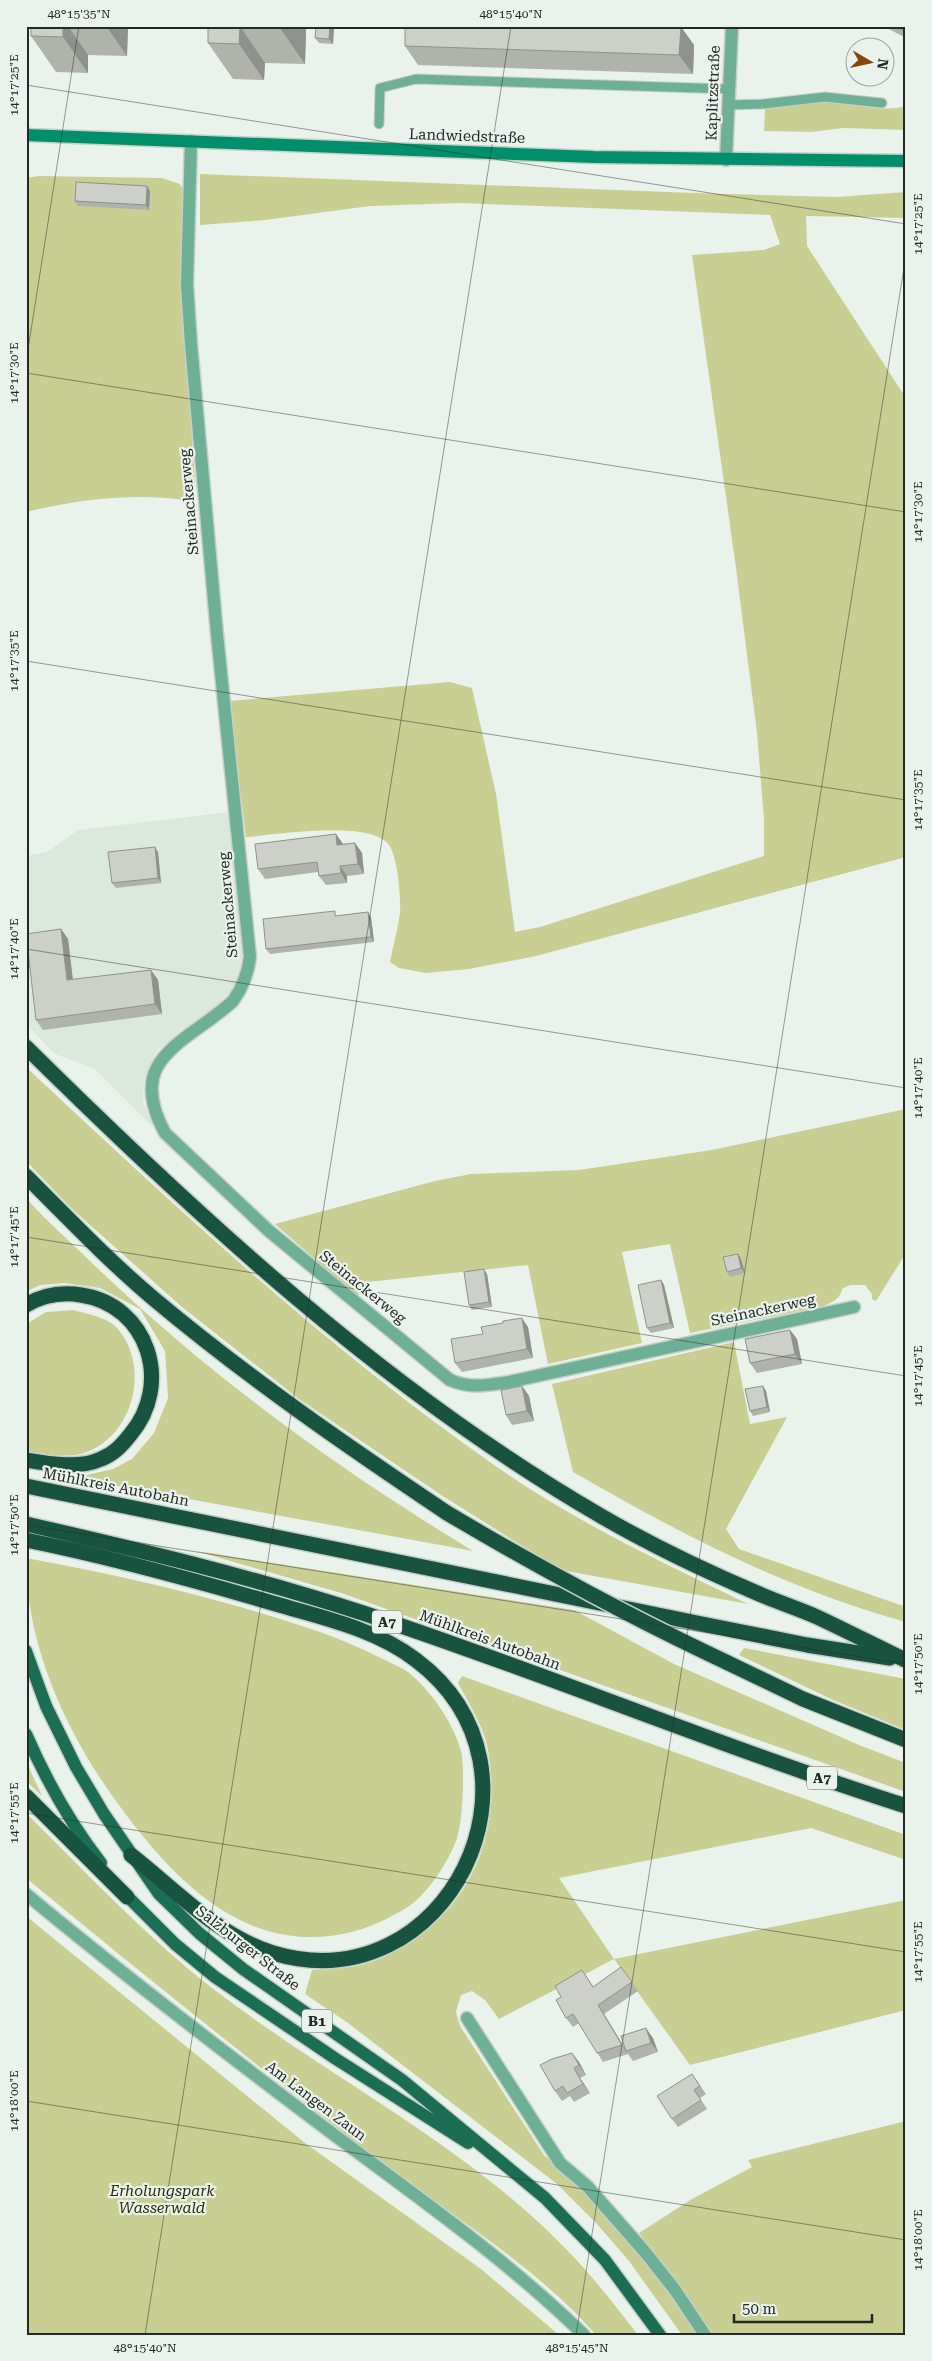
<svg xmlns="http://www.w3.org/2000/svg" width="932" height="2361" font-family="'Roboto Serif',serif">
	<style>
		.built { fill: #dbe9dc }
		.green { fill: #c9ce93 }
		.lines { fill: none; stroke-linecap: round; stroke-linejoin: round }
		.lane-casing { stroke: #c7cfc8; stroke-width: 11 }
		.street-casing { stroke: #c7cfc8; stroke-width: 15 }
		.secondary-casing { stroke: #c7cfc8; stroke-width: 15 }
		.primary-casing { stroke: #c7cfc8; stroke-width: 15 }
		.highway-casing { stroke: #c7cfc8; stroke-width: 18 }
		.lane { stroke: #6eb096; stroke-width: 9 }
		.street { stroke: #6eb096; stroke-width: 12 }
		.secondary { stroke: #008f6b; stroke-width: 12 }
		.primary { stroke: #1b6e54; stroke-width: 12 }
		.highway { stroke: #185340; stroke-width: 15 }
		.highway-bridge-casing { stroke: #c7cfc8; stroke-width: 18; stroke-linecap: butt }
		.highway-bridge { stroke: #185340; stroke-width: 15 }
		.wall { fill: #afb3ac }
		.shaded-wall { fill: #8f928c }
		.building { fill: #ccd0c8; stroke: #8f928c }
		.ticks { fill: none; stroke: #252926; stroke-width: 1; stroke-opacity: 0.45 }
		.labels { text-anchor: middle; stroke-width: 4.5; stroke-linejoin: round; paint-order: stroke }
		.shield { fill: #eaf3eb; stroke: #606661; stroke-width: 1 }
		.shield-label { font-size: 14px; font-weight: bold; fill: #252926 }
		.street-label { font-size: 15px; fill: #252926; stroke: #eaf3eb }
		.park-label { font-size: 15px; font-style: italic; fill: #2c2d06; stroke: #eaf3eb }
		.neatline { fill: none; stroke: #252926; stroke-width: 2 }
		.ticks-label { font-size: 12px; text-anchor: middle; fill: #252926 }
	</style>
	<rect width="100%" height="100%" fill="#eaf3eb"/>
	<path class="built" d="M229,812L243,950L240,972L234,989L224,1003L157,1050L144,1081L143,1102L154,1128L95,1069L55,1054L26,1024V856L47,852L78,830Z"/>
	<path class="green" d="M826,101C853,103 879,113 906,106V130L843,128L812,132L764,131L765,108Z
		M200,174L693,193L837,197L906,192V218L806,216L807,246L906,398V857L536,956L469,969L426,973L399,968L390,962C393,946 398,929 400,913C401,898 398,858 389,845C369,819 277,835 246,837L229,701L450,682L472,688L496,794L515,932L540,927L764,856V819L757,733L736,568L692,255L764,250L780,244L770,215L460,203L370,206L265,220L200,225Z
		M38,176L162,178L180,184L184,192L182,284L195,483L191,501C137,492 79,499 26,512V178Z
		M26,1067C177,1208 327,1349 497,1467C575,1522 662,1562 748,1604L561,1570L441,1495L299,1399L182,1307L71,1208L26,1161Z
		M906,1109V1253L876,1301L872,1299V1294L865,1285H850L842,1289C840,1299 833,1302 824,1306L690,1333L670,1244L622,1252L642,1343L548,1364L528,1265L358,1283L359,1298L275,1224L435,1181L471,1174L579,1170L712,1150Z
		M26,1198C46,1221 70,1241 91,1262C206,1373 336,1468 473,1551L74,1478L113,1469L132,1459L154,1433L168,1398L165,1351L140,1309L100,1288L65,1283L40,1285L26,1292Z
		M73,1310C87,1314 108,1317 118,1329C150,1367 134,1434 87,1452C68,1459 45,1454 26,1451V1324L46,1312Z
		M734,1342L750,1424L787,1417L726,1529L739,1549L906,1607V1622C787,1590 679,1533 573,1472L552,1384Z
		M196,1551L574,1610L674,1664L859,1745L906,1763V1792L341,1593Z
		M26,1558C120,1575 211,1596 302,1626C331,1635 357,1646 385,1660C392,1664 401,1667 408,1672C430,1689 454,1724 461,1751C465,1769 463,1824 456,1841C447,1864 431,1888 412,1904C406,1909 397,1913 390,1917C343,1942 290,1944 242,1921C188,1895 147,1844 113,1797C64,1728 26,1643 26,1558Z
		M744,1648L906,1679V1730L833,1700L739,1655Z
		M462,1676L906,1835V1860L811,1828L559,1878L614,1959L906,1900V2010L690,2065L614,1959L499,2019L485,2000L472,1991L461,1995L456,2012L460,2026L544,2155L589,2196L642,2257L698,2335H682L629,2261L597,2224L557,2184L348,2023L305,1994L312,1970C335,1969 359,1968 379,1959C467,1921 506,1836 487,1745C482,1724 468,1702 458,1683Z
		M26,1761L42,1796L26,1781Z
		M26,1813C88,1874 147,1938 216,1991C327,2076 456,2140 556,2239C587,2269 612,2301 638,2335H596C536,2266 447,2213 375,2157C257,2066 141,1973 26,1878Z
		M26,1916L305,2143L481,2269L559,2335H26Z
		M906,2121V2335H714L639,2233L692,2199L752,2167L748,2160Z"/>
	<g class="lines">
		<g class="lane-casing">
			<path id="lane" d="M728,105L763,104L825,97L882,103
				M379,124L380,88L416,79L729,89"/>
		</g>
		<g class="street-casing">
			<path id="street" d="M191,141L187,284L191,344L217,634L250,957C248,974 243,987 233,1001C186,1044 124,1057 165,1133L269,1231L450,1380C470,1389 488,1385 509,1382L854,1307
				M726,160L732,26
				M26,1894C126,1977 229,2056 333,2134C419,2198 507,2260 584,2335
				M467,2018L560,2163L587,2186L645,2252L675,2290L705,2335"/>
		</g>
		<g class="secondary-casing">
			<path id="secondary" d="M26,135L594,157L906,161"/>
		</g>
		<g class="primary-casing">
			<path id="primary" d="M26,1651L46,1706L76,1767L104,1814L159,1894L199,1933L243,1969L402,2080L545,2198L605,2260L660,2335
				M26,1734C46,1780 70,1823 101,1863
				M122,1891L175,1944L215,1977L336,2059L468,2143"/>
		</g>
		<g class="highway-casing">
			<path id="highway" d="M26,1047C201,1220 387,1392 601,1516C651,1545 703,1570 757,1593C777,1602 797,1608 817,1617C847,1631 876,1646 905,1660
				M26,1176C67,1217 110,1262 154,1299C247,1377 347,1446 447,1513
				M26,1305C43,1295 62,1292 81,1295C149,1305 173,1385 130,1435C122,1445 114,1454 101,1459C79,1469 50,1464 26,1460
				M26,1486L712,1626L807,1645L890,1658
				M26,1524C140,1550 252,1577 363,1613C545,1673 723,1748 906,1806
				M26,1540C110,1557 194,1580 276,1604C323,1618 376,1629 416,1660C563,1771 446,2005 273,1953C216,1935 177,1891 131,1855
				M726,1662L803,1699L906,1740
				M26,1796L127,1897"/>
		</g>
		<use href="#lane" class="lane"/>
		<use href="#street" class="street"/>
		<use href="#secondary" class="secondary"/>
		<use href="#primary" class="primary"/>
		<use href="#highway" class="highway"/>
		<g class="highway-bridge-casing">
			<path id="highway-bridge" d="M447,1513C538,1567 630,1617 726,1662"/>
		</g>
		<use href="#highway-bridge" class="highway-bridge"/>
	</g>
	<path class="wall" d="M31,26H128L127,56L88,55V73L56,72L31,36Z
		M208,26H304L306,30L305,64L265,63L264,80L233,79L208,43Z
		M334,26L333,44L319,43L315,38Z
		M883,26H906V38Z
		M681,27L694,45L693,74L418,65L405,46Z
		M150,191L149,210L78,206L75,201Z
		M336,834L343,844L355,843L362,853L364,874L347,876V883L326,885L319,876L318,872L265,879L258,869Z
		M158,852L161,883L116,888L112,883Z
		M368,912L371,917L374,942L270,954L266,949L338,916Z
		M61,929L68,939L73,980L151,970L158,980L162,1014L43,1030L36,1020Z
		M738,1254L741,1259L745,1273L730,1277L727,1272Z
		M487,1274L492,1307L472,1310L469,1305Z
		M661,1280L664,1285L674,1328L651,1333L647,1328Z
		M528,1327L533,1358L462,1372L455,1363Z
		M790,1330L797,1339L802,1364L757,1373L750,1363Z
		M522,1386L529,1396L534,1421L512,1425L506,1415Z
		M763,1386L766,1391L770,1412L753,1416L750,1411Z
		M621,1967L638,1991L604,2014L625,2048L653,2038L658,2052L633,2061L628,2054L603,2062L579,2023L573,2027L566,2018L561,1997L582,1970L593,1987Z
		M579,2062L586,2075L580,2078L590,2093L574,2102L570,2096L562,2101L555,2091Z
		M692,2074L706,2094L700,2098L707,2109L678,2127L672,2119Z"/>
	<path class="shaded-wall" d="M63,26H68L88,55V73L63,37Z
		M106,26H128L127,56Z
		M240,26L265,63L264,80L239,44Z
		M280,26H304L306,30L305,64L280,28Z
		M330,26H334L333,44L329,39Z
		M905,26H906V35L903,30Z
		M681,27L694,45L693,74L679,55Z
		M147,186L150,191L149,210L146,205Z
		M336,834L343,844L344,855L337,845Z
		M355,843L362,853L364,874L358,864Z
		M155,847L158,852L161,883L158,878Z
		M340,866L347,876V883L341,873Z
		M368,912L371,917L374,942L371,937Z
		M61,929L68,939L74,990L67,980Z
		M151,970L158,980L162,1014L155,1004Z
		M738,1254L741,1259L745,1273L741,1268Z
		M484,1269L487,1274L492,1307L489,1302Z
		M661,1280L664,1285L674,1328L670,1323Z
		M522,1318L528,1327L533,1358L527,1349Z
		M790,1330L797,1339L802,1364L795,1354Z
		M522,1386L529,1396L534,1421L527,1411Z
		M763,1386L766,1391L770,1412L767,1407Z
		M598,2005L604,2014L628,2054L622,2045Z
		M646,2028L653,2038L658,2052L651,2043Z
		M572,2053L579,2062L586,2075L579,2065Z
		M574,2068L580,2078L590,2093L583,2084Z"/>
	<path class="building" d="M31,26H63V37L31,36Z
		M208,26H280V28L240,26L239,44L208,43Z
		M316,26H330L329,39L315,38Z
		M405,26L681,27L679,55L405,46Z
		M895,26H905L903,30Z
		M76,182L147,186L146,205L75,201Z
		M336,834L337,845L355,843L358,864L340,866L341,873L319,876L317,862L258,869L255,844Z
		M155,847L158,878L112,883L108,852Z
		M335,911V916L368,912L371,937L266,949L263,919Z
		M61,929L67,980L151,970L155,1004L36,1020L26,934Z
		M738,1254L741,1268L727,1272L723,1257Z
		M484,1269L489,1302L469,1305L464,1272Z
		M661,1280L670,1323L647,1328L638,1285Z
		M522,1318L527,1349L455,1363L451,1339L483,1334L481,1327L503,1323V1321Z
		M790,1330L795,1354L750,1363L745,1339Z
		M522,1386L527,1411L506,1415L501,1390Z
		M763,1386L767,1407L750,1411L745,1389Z
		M621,1967L632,1982L598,2005L622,2045L597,2053L573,2014L566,2018L556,2000L561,1997L555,1986L582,1970L593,1987Z
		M646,2028L651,2043L626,2051L621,2036Z
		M572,2053L579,2065L574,2068L583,2084L567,2093L563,2086L555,2091L540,2065L552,2059Z
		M692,2074L700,2086L694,2090L701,2100L672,2119L657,2096Z"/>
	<path class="ticks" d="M26,85L906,224M26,362L79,26M26,373L906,512M26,661L906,800M26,949L906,1088M26,1237L906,1376M26,1525L906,1664M26,1813L906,1952M26,2101L906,2240M145,2335L511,26M576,2335L906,255"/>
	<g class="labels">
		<g class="shield">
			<rect x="372" y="1610.5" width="30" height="23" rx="4"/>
			<rect x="807" y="1766.5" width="30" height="23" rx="4"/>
			<rect x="302" y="2009.5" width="30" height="23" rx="4"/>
		</g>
		<g class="shield-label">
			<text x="387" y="1627">A7</text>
			<text x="822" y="1783">A7</text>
			<text x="317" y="2026">B1</text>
		</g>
		<g class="street-label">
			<text transform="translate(713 93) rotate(-88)" y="5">Kaplitzstraße</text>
			<text transform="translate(467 136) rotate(2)" y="5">Landwiedstraße</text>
			<text transform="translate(189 502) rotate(-95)" y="5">Steinackerweg</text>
			<text transform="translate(228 905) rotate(-95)" y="5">Steinackerweg</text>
			<text transform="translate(363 1287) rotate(39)" y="5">Steinackerweg</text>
			<text transform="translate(763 1310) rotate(-12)" y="5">Steinackerweg</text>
			<text transform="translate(116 1487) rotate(11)" y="5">Mühlkreis Autobahn</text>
			<text transform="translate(490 1640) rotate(20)" y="5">Mühlkreis Autobahn</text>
			<text transform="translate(248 1948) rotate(38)" y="5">Salzburger Straße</text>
			<text transform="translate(316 2101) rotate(37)" y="5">Am Langen Zaun</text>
		</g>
		<g class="park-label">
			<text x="162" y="2196">Erholungspark<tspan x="162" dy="17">Wasserwald</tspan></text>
		</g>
	</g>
	<rect width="932" height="2361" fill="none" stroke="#eaf3eb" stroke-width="55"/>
	<g transform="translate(870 62) rotate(99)"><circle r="24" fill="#eaf3eb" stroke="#9ba29c"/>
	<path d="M0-4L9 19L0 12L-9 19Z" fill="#854609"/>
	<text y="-8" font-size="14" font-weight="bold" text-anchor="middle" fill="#252926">N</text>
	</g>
	<path d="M734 2314v8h138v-8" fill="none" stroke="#252926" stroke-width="2.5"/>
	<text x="742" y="2314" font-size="15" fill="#252926" stroke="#eaf3eb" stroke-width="4" paint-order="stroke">50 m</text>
	<rect x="28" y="28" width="876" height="2306" class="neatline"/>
	<g class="ticks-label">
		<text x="79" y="18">48°15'35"N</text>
		<text x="511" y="18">48°15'40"N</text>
		<text transform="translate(14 85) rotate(-90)" y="4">14°17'25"E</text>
		<text transform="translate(918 224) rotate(-90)" y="4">14°17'25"E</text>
		<text transform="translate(14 373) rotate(-90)" y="4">14°17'30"E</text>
		<text transform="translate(918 512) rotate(-90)" y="4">14°17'30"E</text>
		<text transform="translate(14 661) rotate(-90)" y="4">14°17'35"E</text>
		<text transform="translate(918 800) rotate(-90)" y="4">14°17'35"E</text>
		<text transform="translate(14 949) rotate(-90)" y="4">14°17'40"E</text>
		<text transform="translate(918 1088) rotate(-90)" y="4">14°17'40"E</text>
		<text transform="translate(14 1237) rotate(-90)" y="4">14°17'45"E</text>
		<text transform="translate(918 1376) rotate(-90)" y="4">14°17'45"E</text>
		<text transform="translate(14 1525) rotate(-90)" y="4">14°17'50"E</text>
		<text transform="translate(918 1664) rotate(-90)" y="4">14°17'50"E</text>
		<text transform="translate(14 1813) rotate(-90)" y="4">14°17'55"E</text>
		<text transform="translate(918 1952) rotate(-90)" y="4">14°17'55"E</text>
		<text transform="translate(14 2101) rotate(-90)" y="4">14°18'00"E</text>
		<text transform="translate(918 2240) rotate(-90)" y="4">14°18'00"E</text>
		<text x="145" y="2352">48°15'40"N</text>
		<text x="577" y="2352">48°15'45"N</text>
	</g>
</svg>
